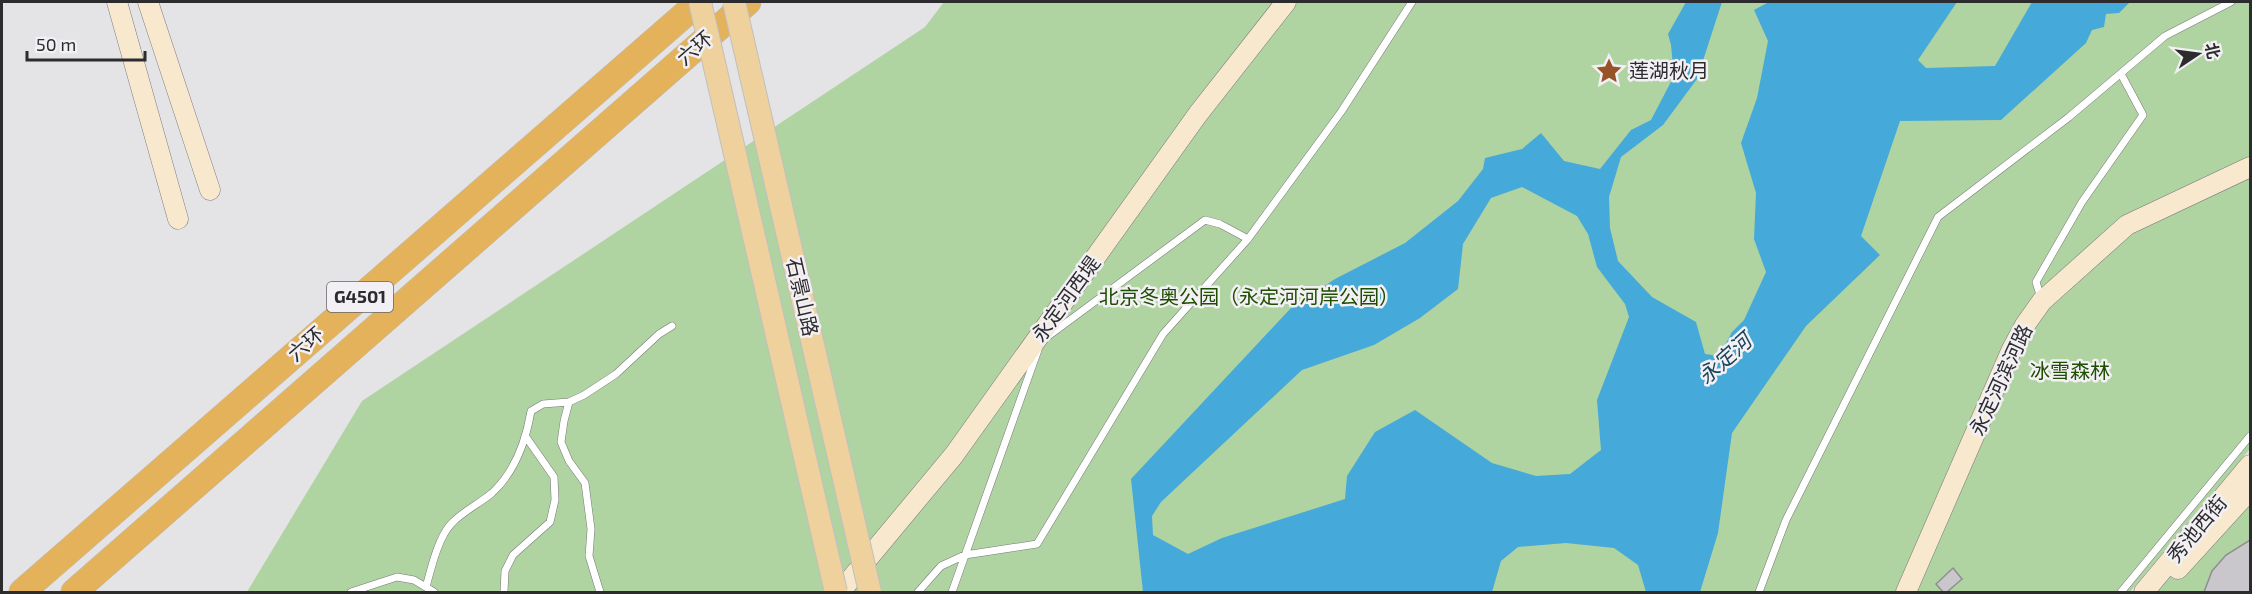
<svg xmlns="http://www.w3.org/2000/svg" width="2252" height="594" font-family="'Exo 2','Noto Sans SC',sans-serif">
	<style>
		.green { fill: #b0d3a2 }
		.water { fill: #45a9d9; fill-rule: evenodd }
		.building { fill: #c9c7cb; stroke: #8f8e91; stroke-width: 1.5 }
		.lines { fill: none; stroke-linecap: round; stroke-linejoin: round }
		.lane-casing { stroke: #79787b; stroke-width: 8 }
		.secondary-casing { stroke: #79787b; stroke-width: 21 }
		.highway-casing { stroke: #c0bfc0; stroke-width: 27 }
		.lane { stroke: #fff; stroke-width: 7 }
		.secondary { stroke: #f7e8ce; stroke-width: 20 }
		.highway { stroke: #e3b25a; stroke-width: 26 }
		.primary-bridge-casing { stroke: #c0bfc0; stroke-width: 24; stroke-linecap: butt }
		.primary-bridge { stroke: #eed19c; stroke-width: 22 }
		.labels { text-anchor: middle; stroke-width: 5; stroke-linejoin: round; paint-order: stroke }
		.shield { fill: #f2f0f4; stroke: #676669; stroke-width: 1.5 }
		.shield-label { font-size: 18px; font-weight: bold; fill: #2c2b2d }
		.street-label { font-size: 20px; fill: #2c2b2d; stroke: #f2f0f4 }
		.poi-label { font-size: 20px; fill: #2c2b2d; stroke: #f2f0f4; text-anchor: start }
		.park-label { font-size: 20px; fill: #1e4e00; stroke: #f2f0f4 }
		.water-label { font-size: 21px; font-style: italic; fill: #1c455a; stroke: #f2f0f4 }
	</style>
	<rect width="100%" height="100%" fill="#e4e3e6"/>
	<path class="green" d="M944,2H2250V449L2130,592H247L362,401L925,27Z
		M2250,475V592H2141Z"/>
	<path class="water" d="M1686,2H1722L1697,79L1663,125L1621,157L1609,197L1610,228L1618,261L1652,297L1696,322L1705,354L1719,356L1732,332L1744,320L1766,272L1754,239L1756,193L1741,143L1757,98L1768,41L1754,10L1769,2H1957L1918,60L1926,68L1995,66L2032,2H2130L2119,13L2106,14L2104,27L2092,30L2086,43L2001,120L1900,121L1861,236L1880,255L1806,326L1732,433L1718,533L1700,592H1646L1638,565L1614,548L1566,543L1518,547L1501,561L1492,592H1143L1131,479L1291,308L1335,279L1405,243L1458,201L1483,169L1485,158L1522,149L1541,133L1564,161L1600,169L1631,130L1651,120L1674,76L1671,45L1668,34ZM1522,187L1577,216L1588,234L1597,267L1625,304L1629,317L1597,400L1601,450L1570,474L1536,476L1492,463L1415,410L1375,432L1347,476L1345,499L1222,538L1188,554L1153,535L1152,516L1161,502L1302,370L1374,345L1420,318L1458,289L1463,244L1491,198Z"/>
	<path class="building" d="M2250,540V592H2204L2212,571L2226,555Z
		M1953,568L1962,579L1947,592H1943L1936,584Z"/>
	<g class="lines">
		<g class="lane-casing">
			<path id="lane" d="M2041,298L2036,282L2082,202L2143,115L2121,74
				M1047,337L1205,220L1220,224L1248,239
				M569,402L564,421L561,442L569,461L585,483L591,529L589,556L600,592
				M426,587C431,569 438,538 451,524C463,511 479,504 492,493C515,472 526,440 531,411L543,404L569,402L584,395L616,374L659,334L672,326
				M351,592L397,577L414,580L434,592
				M504,592L505,571L513,555L550,522L555,500L554,477L526,437
				M918,592L941,566L965,555L1037,544L1163,334L1248,239L1341,112L1412,2
				M952,592L1038,350
				M1759,592L1786,520L1938,217L2069,117L2165,36L2231,2
				M2121,592L2250,436"/>
		</g>
		<g class="secondary-casing">
			<path id="secondary" d="M117,2L178,219
				M148,2L210,190
				M2178,569L2250,490
				M840,592L954,455L1198,114L1286,2
				M1906,592L2012,349L2025,325L2042,301L2127,225L2250,167
				M2144,592L2250,465"/>
		</g>
		<g class="highway-casing">
			<path id="highway" d="M22,592L699,2
				M74,592L748,2"/>
		</g>
		<use href="#lane" class="lane"/>
		<use href="#secondary" class="secondary"/>
		<use href="#highway" class="highway"/>
		<g class="primary-bridge-casing">
			<path id="primary-bridge" d="M700,2L836,592
				M734,2L870,592"/>
		</g>
		<use href="#primary-bridge" class="primary-bridge"/>
	</g>
	<defs>
		<g id="sight-bare" transform="scale(2.07)"><path d="M0-6L1.8-2.2L6-1.7L2.9 1.2L3.7 5.4L0 3.3L-3.7 5.4L-2.9 1.2L-6-1.7L-1.8-2.2Z" fill="#975327" stroke="#f2f0f4" stroke-width="2.5" paint-order="stroke"/></g>
	</defs>
	<g fill-rule="evenodd">
		<use href="#sight-bare" x="1609" y="71"/>
	</g>
	<g class="labels">
		<rect class="shield" x="327" y="282" width="66" height="30" rx="4.5"/>
		<g class="shield-label">
			<text x="360" y="303">G4501</text>
		</g>
		<g class="street-label">
			<text transform="translate(695 48) rotate(-41)" y="7">六环</text>
			<text transform="translate(802 297) rotate(77)" y="7">石景山路</text>
			<text transform="translate(1066 299) rotate(-54)" y="7">永定河西堤</text>
			<text transform="translate(306 344) rotate(-41)" y="7">六环</text>
			<text transform="translate(2001 380) rotate(-65)" y="7">永定河滨河路</text>
			<text transform="translate(2197 529) rotate(-50)" y="7">秀池西街</text>
		</g>
		<g class="poi-label">
			<text x="1629" y="78">莲湖秋月</text>
		</g>
		<g class="park-label">
			<text x="1249" y="304">北京冬奥公园（永定河河岸公园）</text>
			<text x="2070" y="378">冰雪森林</text>
		</g>
		<g class="water-label">
			<text transform="translate(1725 359) rotate(-42)" y="7">永定河</text>
		</g>
	</g>
	<rect width="2252" height="594" fill="none" stroke="#2c2b2d" stroke-width="6"/>
	<g transform="translate(2198 54) rotate(77)" stroke="#f2f0f4" stroke-width="4.5" paint-order="stroke">
	<path d="M0-4.5L10 22L0 15L-10 22Z" fill="#2c2b2d"/>
	<text y="-9" font-size="16" font-weight="bold" text-anchor="middle" fill="#2c2b2d">北</text>
	</g>
	<path d="M27 51v9h118v-9" fill="none" stroke="#2c2b2d" stroke-width="3"/>
	<text x="36" y="51" font-size="18" fill="#2c2b2d" stroke="#f2f0f4" stroke-width="4.5" paint-order="stroke">50 m</text>
</svg>
